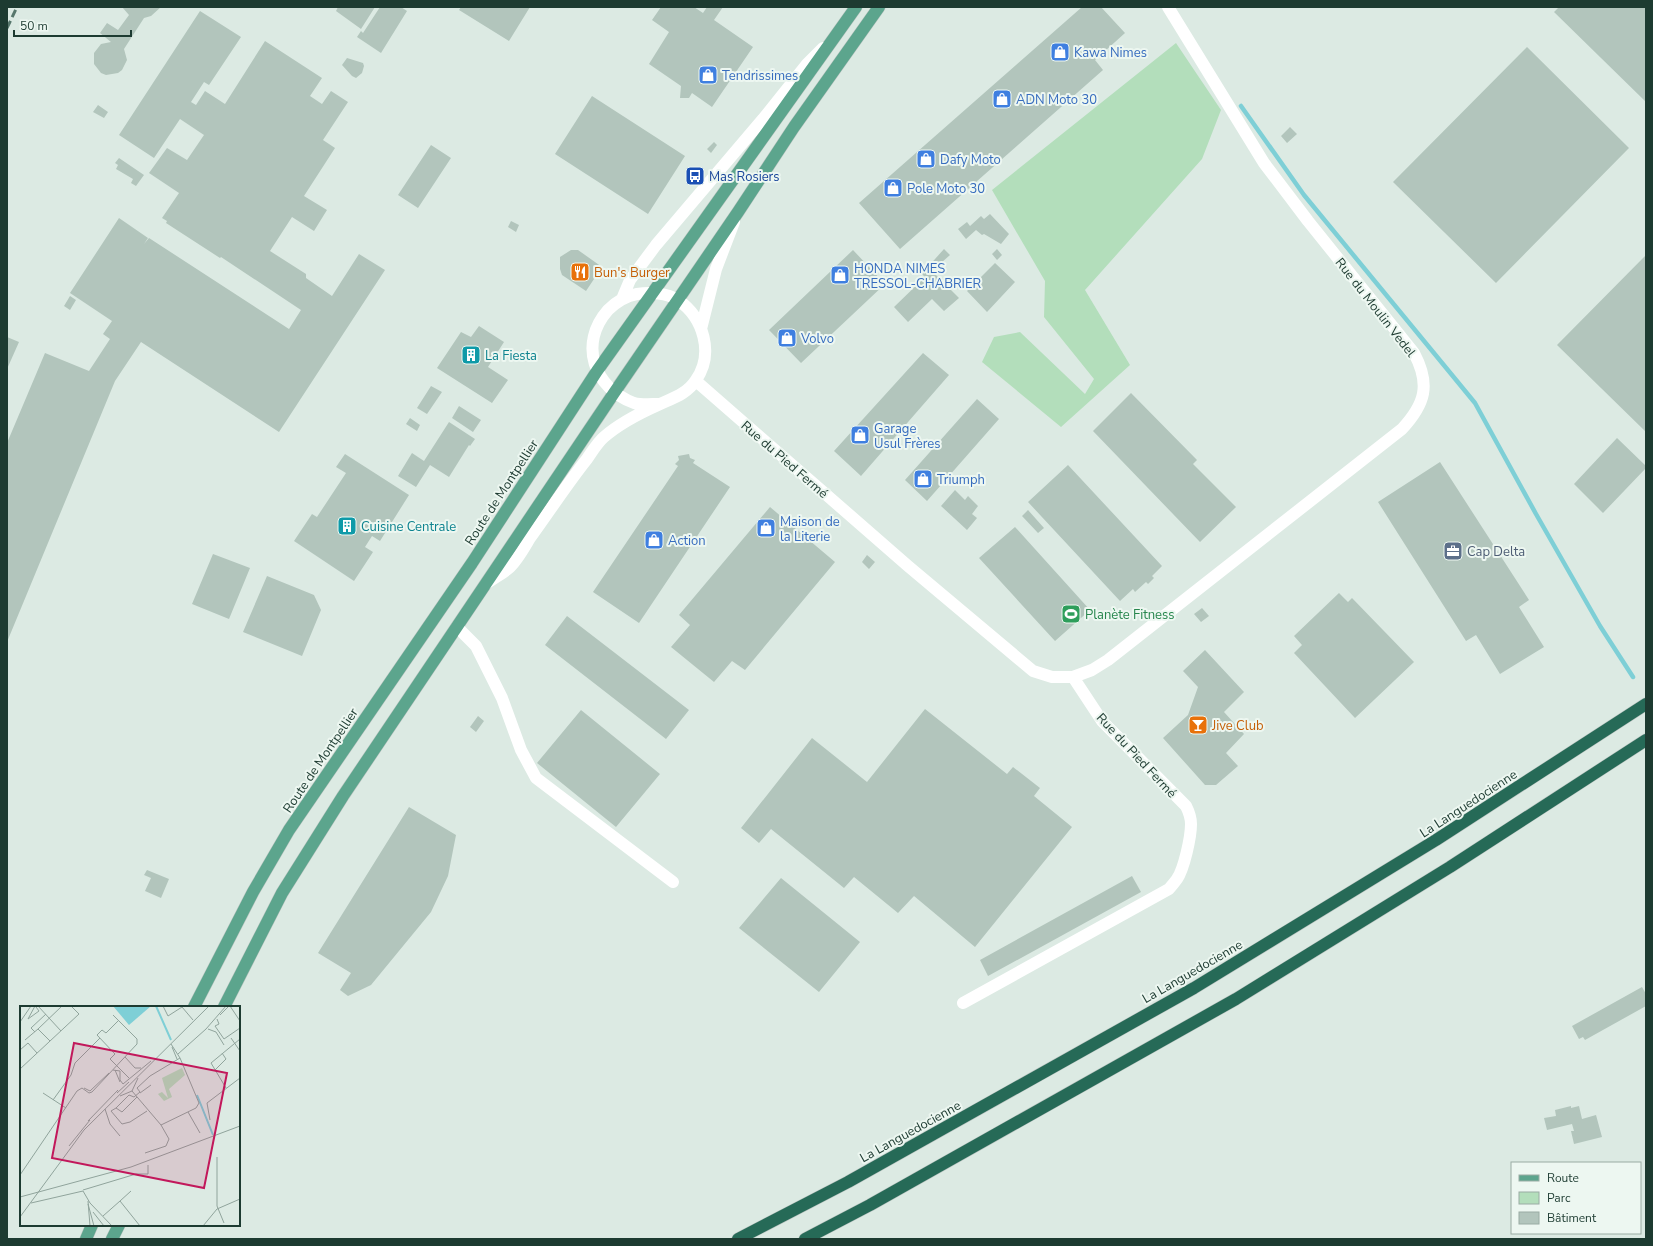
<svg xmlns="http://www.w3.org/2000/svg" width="1653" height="1246" font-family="'Nunito Sans',sans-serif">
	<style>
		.green { fill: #b3debb }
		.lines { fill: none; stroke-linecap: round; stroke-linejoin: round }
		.stream { stroke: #7ecfd6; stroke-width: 4.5 }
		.building { fill: #b2c5bc }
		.major-casing { stroke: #bbc4c1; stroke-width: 13 }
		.highway-casing { stroke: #bbc4c1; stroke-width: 13 }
		.minor { stroke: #fff; stroke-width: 12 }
		.major { stroke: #5ca58d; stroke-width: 12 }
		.highway { stroke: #266a57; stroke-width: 12 }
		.rail { stroke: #57776c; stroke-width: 3; stroke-dasharray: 8 4; stroke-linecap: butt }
		.labels { text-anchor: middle; stroke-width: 4; stroke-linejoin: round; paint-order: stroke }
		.shop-label { font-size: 13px; fill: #366cbe; stroke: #edf7f1; text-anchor: start }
		.transit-label { font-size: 13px; fill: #164399; stroke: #edf7f1; text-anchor: start }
		.food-label { font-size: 13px; fill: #c56008; stroke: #edf7f1; text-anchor: start }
		.street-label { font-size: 13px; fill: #1d3b31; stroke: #edf7f1 }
		.culture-label { font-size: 13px; fill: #0d838f; stroke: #edf7f1; text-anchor: start }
		.service-label { font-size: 13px; fill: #4e5e75; stroke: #edf7f1; text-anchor: start }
		.leisure-label { font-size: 13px; fill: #27864d; stroke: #edf7f1; text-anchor: start }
		.inset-river { fill: none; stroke: #7ecfd6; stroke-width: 2 }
		.inset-road { fill: none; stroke: #90a49c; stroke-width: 1 }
		.view { fill: #c2185b; fill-opacity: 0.15; stroke: #c2185b; stroke-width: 2 }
		.inset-edge { fill: none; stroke: #1d3b31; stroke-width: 2 }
	</style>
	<rect width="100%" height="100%" fill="#dceae3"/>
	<path class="green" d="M1176,43L1221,110L1202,159L1085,290L1130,365L1061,427L982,362L994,337L1020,332L1085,394L1094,379L1044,317L1045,281L992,190Z"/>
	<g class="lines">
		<path class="stream" d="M1241,106L1304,195L1475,403L1536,514L1600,626L1633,677"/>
	</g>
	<path class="building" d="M122,7H161L151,16L144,18L124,49L127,60L122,70L118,73L106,75L101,73L94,64V53L101,44L111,42L100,33L107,23L118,30L129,15Z
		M338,7H375L361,29L336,11Z
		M380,7H401L407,11L381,53L357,37L361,31L363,33Z
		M461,7H530L509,41L459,10Z
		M661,7H694L703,13L707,7H723L714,20L753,47L712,107L692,93L689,98H680L681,86L649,64L669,32L652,20Z
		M1082,7H1101L1125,33L1095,60L1103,70L900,249L859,203Z
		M1559,7H1646V102L1554,12Z
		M200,11L241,37L209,85L204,82L191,102L196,105L205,91L225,104L265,41L322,78L310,96L322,104L331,91L348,102L323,140L335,148L304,196L327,210L314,231L292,217L270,251L306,274V278L332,296L359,254L385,270L279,432L141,342L115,381L7,642V443L45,353L89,371L110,339L103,334L112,321L70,293L119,218L148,238L144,244L149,238L289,329L301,310L221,257L220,258L166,223L167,221L162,218L179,193L149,173L167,148L187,160L204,135L180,119L154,158L119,135Z
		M1527,47L1629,148L1496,283L1393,182Z
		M347,58L363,63L364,66L362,73L356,78L352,76L342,65Z
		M592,96L685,156L648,214L555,154Z
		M98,105L108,112L104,118L93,112Z
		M1290,127L1297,134L1287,143L1281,136Z
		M714,142L717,145L711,153L707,149Z
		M431,145L451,158L418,208L398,195Z
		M119,158L144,175L136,186L131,183L133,179L116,169L118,165L115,163Z
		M990,214L1009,234L1001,244L984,234L982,235L976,230L966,239L958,229L967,222L970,226L981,216L984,219Z
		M511,221L519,225L516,232L508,227Z
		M944,249L950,255L932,271L959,298L944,311L932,299L908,322L894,307L925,277L922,274L926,269Z
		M997,249L1002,255L997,260L992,254Z
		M571,250H578L602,267L586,291L562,275L560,269V257Z
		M853,250L885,284L801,363L769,330Z
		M1646,255V432L1557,345Z
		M995,263L1015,282L987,312L967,291Z
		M70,296L76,300L70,310L64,306Z
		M479,326L504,342L488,367L508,380L492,403L437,368L461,332L471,337Z
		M7,337L19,342L7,369Z
		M923,353L949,375L861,476L834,451Z
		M431,386L442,392L427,414L417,408Z
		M1131,393L1197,460L1193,464L1236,507L1200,542L1093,431Z
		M977,399L999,419L927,501L905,480Z
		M459,406L481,420L473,432L452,418Z
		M410,418L420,425L417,431L406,424Z
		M449,422L475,439L470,446L469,445L449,477L430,465L416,487L398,476L412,453L424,461Z
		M1617,438L1646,466V468L1603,513L1574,484Z
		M345,454L409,495L380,541L372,536L365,547L373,552L354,581L294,541L312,514L317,517L346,473L336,467Z
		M689,454L690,458L695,460L693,463L730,487L639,623L593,592L678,466L675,464L679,460L678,456Z
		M1440,462L1529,600L1519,607L1544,647L1500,674L1476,635L1466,641L1378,502Z
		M1068,465L1162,566L1152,576L1154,578L1148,584L1146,582L1135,592L1133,589L1120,601L1028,502Z
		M955,490L965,500L968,496L978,506L972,514L977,518L967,530L941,506Z
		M770,507L835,562L745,670L732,661L714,682L671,647L690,625L679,615Z
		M1028,510L1044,528L1038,533L1022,516Z
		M1015,527L1090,610L1055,641L979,558Z
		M213,554L250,568L229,619L192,604Z
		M867,555L875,562L869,569L862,562Z
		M267,576L314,595L321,610L302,656L243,632Z
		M1339,593L1348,602L1352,598L1414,662L1355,718L1294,653L1302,645L1294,636Z
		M1202,608L1209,616L1201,622L1194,614Z
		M567,616L689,710L666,739L545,645Z
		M1205,650L1244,692L1224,712L1244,734L1226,753L1238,766L1216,785H1205L1163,738L1188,715L1198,687L1183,671Z
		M925,709L1007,774L1013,767L1040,788L1034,796L1072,827L975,947L914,896L898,913L854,877L844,888L771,829L759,843L741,828L812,738L867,782Z
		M581,710L660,774L616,827L537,763Z
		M478,716L484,721L476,732L470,727Z
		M409,807L456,835L448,876L431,912L371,985L348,996L340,990L351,973L318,953Z
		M147,870L169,879L161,898L145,891L151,878L144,875Z
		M1132,876L1141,892L988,976L980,960Z
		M781,878L860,942L819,992L739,928Z
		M1642,987L1646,994V1006L1585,1040L1583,1037L1579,1039L1572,1026Z
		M1571,1106V1108L1579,1106L1582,1119L1596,1115L1602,1137L1574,1144L1571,1131H1574L1572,1124L1547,1130L1544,1118L1556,1116L1555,1110Z"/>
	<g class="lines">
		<g class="major-casing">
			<path id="major" d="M194,1007L253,892L289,830L472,563L597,371L856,7
				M224,1007L282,893L343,796L614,393L738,212L794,127L879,7
				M86,1239L92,1225
				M112,1239L119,1225"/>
		</g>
		<g class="highway-casing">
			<path id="highway" d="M738,1239L848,1182L1194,988L1436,840L1646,704
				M805,1239L870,1205L1236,999L1450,867L1646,740"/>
		</g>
		<path class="minor" d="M622,299L630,280L656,245L763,119L807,64L823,48
			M701,329L716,269L734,222
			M696,381L908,566L1033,671L1052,677H1073L1102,721L1186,806C1189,812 1191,818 1191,824C1191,837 1184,869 1177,879C1175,882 1172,885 1169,889L963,1003
			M486,584C494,578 502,574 509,568C517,561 524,548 530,538C549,512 567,484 587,459C592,452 597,443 604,437C619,424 640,413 658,405C673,398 687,394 696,380C714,354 704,318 678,300C667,293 650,292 637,294C626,296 615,303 608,310C578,344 594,388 634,403C641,405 651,404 659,404
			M457,627L476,646L502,698L521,750L536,778L673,882
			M1073,677L1092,670L1108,660L1402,429C1425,404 1431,385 1414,353L1308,221L1264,163L1168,7"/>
		<use href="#major" class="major"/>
		<use href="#highway" class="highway"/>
		<path class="rail" d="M7,28L17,7"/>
	</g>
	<defs>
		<g id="shop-square" transform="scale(1)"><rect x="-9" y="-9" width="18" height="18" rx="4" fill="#3f7fe0" stroke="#edf7f1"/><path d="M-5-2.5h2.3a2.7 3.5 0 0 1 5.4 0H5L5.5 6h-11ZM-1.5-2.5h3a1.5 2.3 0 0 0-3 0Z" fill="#fff"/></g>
		<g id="bus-square" transform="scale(1)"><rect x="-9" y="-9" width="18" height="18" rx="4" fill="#1a4fb4" stroke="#edf7f1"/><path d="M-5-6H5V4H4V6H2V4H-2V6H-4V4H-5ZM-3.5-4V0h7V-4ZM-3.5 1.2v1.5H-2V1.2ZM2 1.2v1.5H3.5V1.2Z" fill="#fff"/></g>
		<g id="restaurant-square" transform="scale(1)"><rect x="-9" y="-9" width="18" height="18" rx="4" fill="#e8710a" stroke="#edf7f1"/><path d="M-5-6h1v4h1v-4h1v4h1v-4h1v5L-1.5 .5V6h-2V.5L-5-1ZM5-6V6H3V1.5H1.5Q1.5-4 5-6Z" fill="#fff"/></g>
		<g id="building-square" transform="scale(1)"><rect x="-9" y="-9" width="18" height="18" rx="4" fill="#0f9aa8" stroke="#edf7f1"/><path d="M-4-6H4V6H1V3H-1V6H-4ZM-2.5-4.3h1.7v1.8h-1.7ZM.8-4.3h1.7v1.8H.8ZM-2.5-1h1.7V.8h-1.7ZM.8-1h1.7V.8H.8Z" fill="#fff"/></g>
		<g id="office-square" transform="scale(1)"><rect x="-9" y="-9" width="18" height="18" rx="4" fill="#5c6f8a" stroke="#edf7f1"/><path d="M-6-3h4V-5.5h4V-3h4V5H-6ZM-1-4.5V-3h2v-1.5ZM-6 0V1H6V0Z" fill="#fff"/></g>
		<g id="stadium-square" transform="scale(1)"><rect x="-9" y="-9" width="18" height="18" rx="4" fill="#2e9e5b" stroke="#edf7f1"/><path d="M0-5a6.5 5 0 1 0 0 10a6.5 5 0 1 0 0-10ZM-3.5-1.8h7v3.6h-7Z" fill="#fff"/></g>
		<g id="bar-square" transform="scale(1)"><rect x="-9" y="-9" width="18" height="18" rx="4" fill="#e8710a" stroke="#edf7f1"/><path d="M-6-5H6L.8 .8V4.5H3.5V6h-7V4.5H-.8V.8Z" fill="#fff"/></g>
	</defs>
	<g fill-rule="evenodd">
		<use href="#shop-square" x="1060" y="52"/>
		<use href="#shop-square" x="708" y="75"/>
		<use href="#shop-square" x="1002" y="99"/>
		<use href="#shop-square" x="926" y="159"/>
		<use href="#bus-square" x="695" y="176"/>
		<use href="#shop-square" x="893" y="188"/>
		<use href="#restaurant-square" x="580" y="272"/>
		<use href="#shop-square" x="840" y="275"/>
		<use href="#shop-square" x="787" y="338"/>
		<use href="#building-square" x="471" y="355"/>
		<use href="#shop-square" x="860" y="435"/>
		<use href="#shop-square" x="923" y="479"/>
		<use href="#building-square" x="347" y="526"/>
		<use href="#shop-square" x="766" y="528"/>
		<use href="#shop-square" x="654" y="540"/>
		<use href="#office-square" x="1453" y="551"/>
		<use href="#stadium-square" x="1071" y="614"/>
		<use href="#bar-square" x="1198" y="725"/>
	</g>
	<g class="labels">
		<g class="shop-label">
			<text x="1074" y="57">Kawa Nimes</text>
			<text x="722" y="80">Tendrissimes</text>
			<text x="1016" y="104">ADN Moto 30</text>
			<text x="940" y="164">Dafy Moto</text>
			<text x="907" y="193">Pole Moto 30</text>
			<text x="854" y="273">HONDA NIMES<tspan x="854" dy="15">TRESSOL-CHABRIER</tspan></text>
			<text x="801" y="343">Volvo</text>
			<text x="874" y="433">Garage<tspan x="874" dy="15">Usul Frères</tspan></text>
			<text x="937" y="484">Triumph</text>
			<text x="780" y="526">Maison de<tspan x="780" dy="15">la Literie</tspan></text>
			<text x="668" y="545">Action</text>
		</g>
		<g class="transit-label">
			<text x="709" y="181">Mas Rosiers</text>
		</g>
		<g class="food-label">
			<text x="594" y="277">Bun's Burger</text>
			<text x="1212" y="730">Jive Club</text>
		</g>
		<g class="street-label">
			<text transform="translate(1376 307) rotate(52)" y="5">Rue du Moulin Vedel</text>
			<text transform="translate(785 459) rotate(41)" y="5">Rue du Pied Fermé</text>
			<text transform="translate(501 492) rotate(-57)" y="5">Route de Montpellier</text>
			<text transform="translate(1137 755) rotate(47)" y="5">Rue du Pied Fermé</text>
			<text transform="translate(320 760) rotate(-56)" y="5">Route de Montpellier</text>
			<text transform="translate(1468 803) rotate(-33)" y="5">La Languedocienne</text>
			<text transform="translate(1192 971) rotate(-30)" y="5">La Languedocienne</text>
			<text transform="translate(910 1131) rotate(-29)" y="5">La Languedocienne</text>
		</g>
		<g class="culture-label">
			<text x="485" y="360">La Fiesta</text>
			<text x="361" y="531">Cuisine Centrale</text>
		</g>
		<g class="service-label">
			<text x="1467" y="556">Cap Delta</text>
		</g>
		<g class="leisure-label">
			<text x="1085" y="619">Planète Fitness</text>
		</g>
	</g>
	<g transform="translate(20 1006)">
		<rect width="220" height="220" fill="#dceae3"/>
		<path d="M162,62L165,69L149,83L152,91L144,95L138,88L142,86L148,92L142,72Z" fill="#b3debb"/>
		<path d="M93,0H131L109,19Z" fill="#7ecfd6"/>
		<path class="inset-river" d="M136,0L151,34M177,89L193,129"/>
		<path class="inset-road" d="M15,0L8,13L19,5L16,1M18,0L41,25M143,0L148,10L162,1M210,0L220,15M162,1L173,14M200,9L209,0M197,13L199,18L195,20L204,33L220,22M99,14L86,27L82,24L77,29L95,48L90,53L109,72M0,16L11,0M18,23L42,0M188,23L196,26L204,39M15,26L11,22L26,8M211,32L220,45M5,34L18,23L30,35M152,41L157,53M0,44L8,37L17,47M158,48L186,23L206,0M105,51L115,62H121M0,63L59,8L51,0M93,64L100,65V74L103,78M95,64L100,76M194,65L206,53L202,47M103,78L131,55M62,82L69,87L72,86L117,38V33L93,9M64,82L70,85L89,67M206,82L191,57L220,33M112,85L141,119L149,133L146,140L125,147M23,87L46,102M97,87L109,76M120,87L131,79M100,90L112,85L118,72M117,91L102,106L96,102L109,89L114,91L120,86L117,82L130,70L160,52M33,94L51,69L55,57L80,32M96,102L91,105L102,118L110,116L127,105M85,103L90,118L100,130M168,106L180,127M190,114L187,97L220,72M68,115L98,84M141,119L176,102L179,97L160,52L151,38M49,140L70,114M197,151V200L204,217M0,169L57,85L62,82M63,184L116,168H128V159M0,191L111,161L220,120M68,195L70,220M100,195L111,185M11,197L63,185L70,197L92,220M68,198L74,220M73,206L84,220M83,210L100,195L120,220M0,211L64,124L189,0M183,220L197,203L220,193"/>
		<path class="view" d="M54,37L207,67L184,182L32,152Z"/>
		<rect width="220" height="220" class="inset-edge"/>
	</g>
	<rect width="1653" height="1246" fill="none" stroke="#1d3b31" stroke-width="16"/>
	<rect x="1511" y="1162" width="130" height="72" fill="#edf7f1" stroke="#9aaca4"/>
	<rect x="1519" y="1175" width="20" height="6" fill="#5ca58d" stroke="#9aaca4"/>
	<text x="1547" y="1182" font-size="12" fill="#1d3b31">Route</text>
	<rect x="1519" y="1192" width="20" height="12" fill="#b3debb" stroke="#9aaca4"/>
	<text x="1547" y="1202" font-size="12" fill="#1d3b31">Parc</text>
	<rect x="1519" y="1212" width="20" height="12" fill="#b2c5bc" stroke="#9aaca4"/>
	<text x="1547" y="1222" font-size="12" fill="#1d3b31">Bâtiment</text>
	<path d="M14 30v6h117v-6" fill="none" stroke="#1d3b31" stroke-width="2"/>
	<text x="20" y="30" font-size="12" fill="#1d3b31" stroke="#edf7f1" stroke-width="3" paint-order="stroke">50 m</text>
</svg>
